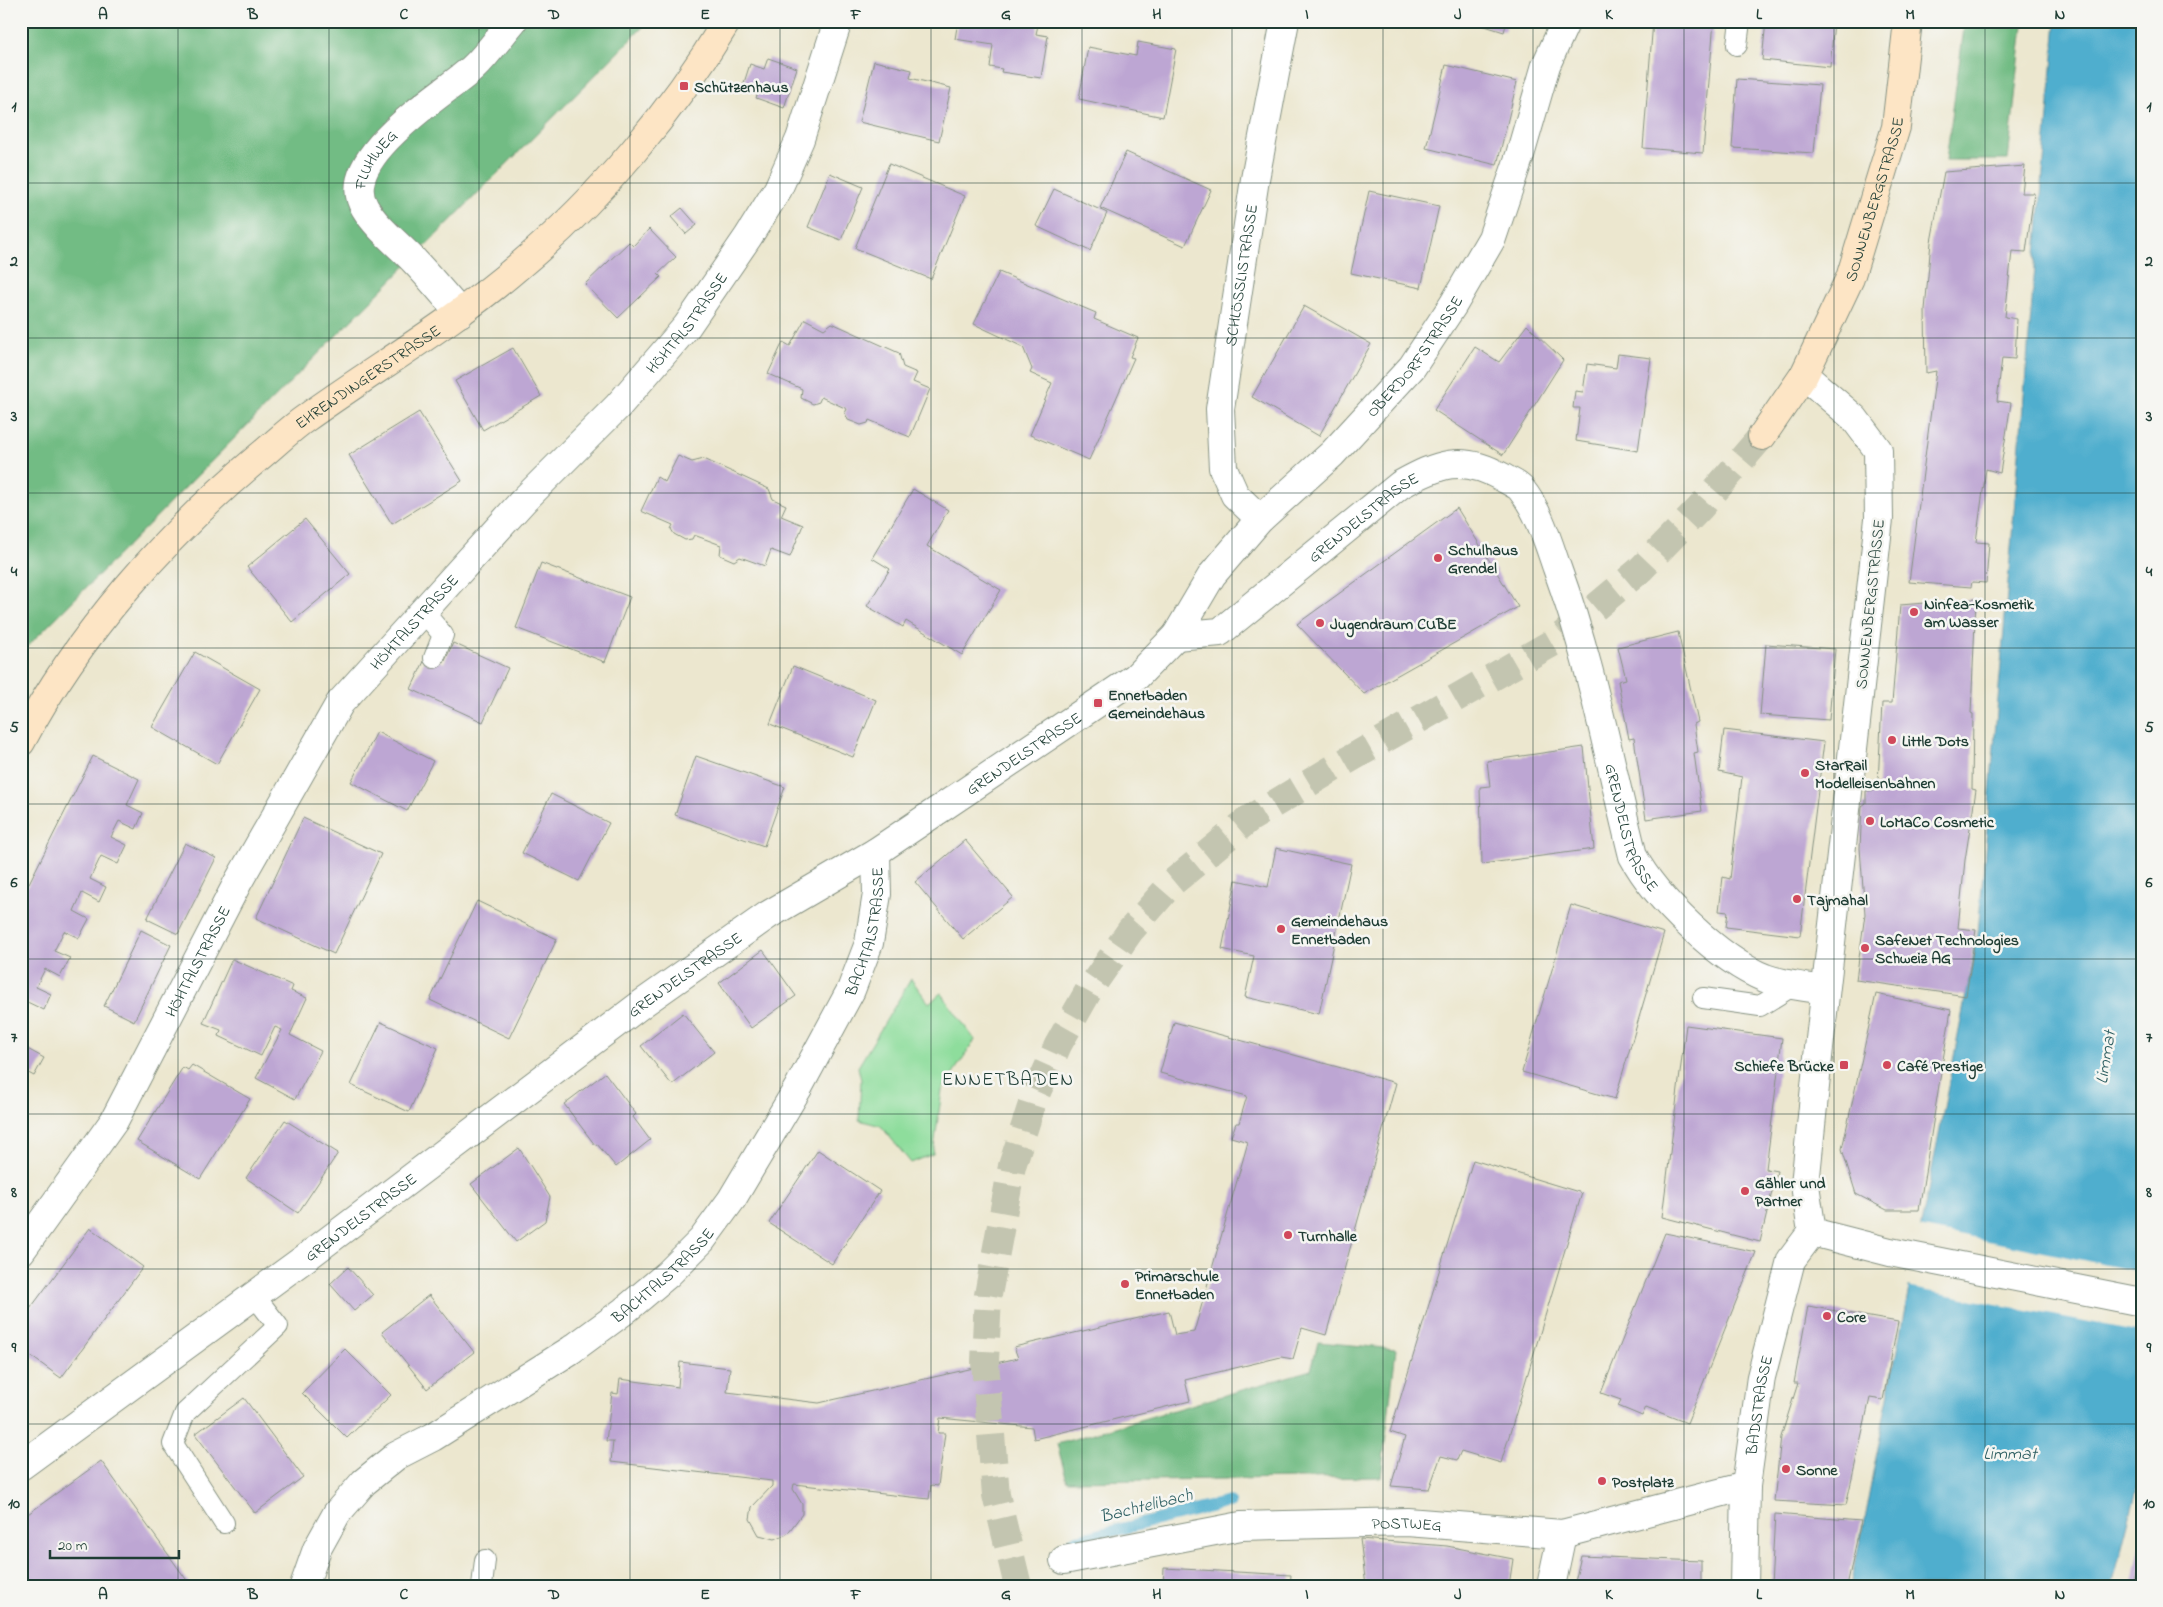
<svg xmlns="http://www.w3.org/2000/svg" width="2163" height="1607" font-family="'Indie Flower',sans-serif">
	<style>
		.green { fill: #8edd9c; stroke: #568d68 }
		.forest { fill: #72bc84; stroke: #487c5c }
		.water { fill: #50aece; stroke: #387681 }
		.pier { fill: #ece7cf }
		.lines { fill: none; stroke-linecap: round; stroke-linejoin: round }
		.stream { stroke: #50aece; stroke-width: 12 }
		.building { fill: #bda6d3 }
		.secondary-tunnel { stroke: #c3c5b0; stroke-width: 28; stroke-dasharray: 28 14; stroke-linecap: butt }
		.service-casing { stroke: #869282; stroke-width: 22 }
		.minor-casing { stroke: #869282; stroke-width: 30 }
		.secondary-casing { stroke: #869282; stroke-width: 30 }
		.service { stroke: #fff; stroke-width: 20 }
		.minor { stroke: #fff; stroke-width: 28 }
		.secondary { stroke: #fde5c5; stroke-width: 28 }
		.grid { fill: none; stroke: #1f3d34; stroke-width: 1; stroke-opacity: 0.55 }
		.poi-dot { fill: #d1495b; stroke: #f6f6f2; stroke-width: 2 }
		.labels { text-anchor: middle; stroke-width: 5; stroke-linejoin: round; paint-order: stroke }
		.poi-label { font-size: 16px; font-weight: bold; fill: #1f3d34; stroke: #f6f6f2; text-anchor: start }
		.street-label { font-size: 16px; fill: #1f3d34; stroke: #f6f6f2 }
		.water-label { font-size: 18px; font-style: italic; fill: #2e5f62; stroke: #f6f6f2 }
		.quarter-label { font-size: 19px; letter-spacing: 1px; fill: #1f3d34; stroke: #f6f6f2 }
		.neatline { fill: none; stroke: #1f3d34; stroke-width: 2 }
		.grid-label { font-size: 16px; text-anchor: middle; font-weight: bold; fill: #1f3d34 }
	</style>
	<rect width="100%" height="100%" fill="#f6f6f2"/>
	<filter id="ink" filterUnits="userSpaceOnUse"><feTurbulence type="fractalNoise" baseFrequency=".02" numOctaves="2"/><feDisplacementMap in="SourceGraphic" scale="10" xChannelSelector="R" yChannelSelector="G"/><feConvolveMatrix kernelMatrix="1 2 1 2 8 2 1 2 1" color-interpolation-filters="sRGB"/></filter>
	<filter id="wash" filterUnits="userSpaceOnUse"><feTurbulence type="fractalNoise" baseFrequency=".0096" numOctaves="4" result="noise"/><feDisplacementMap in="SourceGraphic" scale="20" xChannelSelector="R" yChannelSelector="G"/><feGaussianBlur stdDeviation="1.12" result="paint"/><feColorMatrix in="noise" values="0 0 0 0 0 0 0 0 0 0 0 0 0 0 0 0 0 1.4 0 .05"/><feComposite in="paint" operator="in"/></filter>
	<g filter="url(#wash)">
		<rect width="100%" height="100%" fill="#ece7cf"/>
		<path class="green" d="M911,979L929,1003L941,993L975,1040L942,1090L933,1154L911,1163L881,1126L859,1120L861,1080L858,1067Z"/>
		<path class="forest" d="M21,21H649L21,653Z
			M1965,21H2027L2023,25L2008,160H1946Z
			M1318,1342L1396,1349L1381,1477L1067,1481L1057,1444L1311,1370Z"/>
		<path class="water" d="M2056,21H2142V1469L2112,1586H1851L1978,933Z"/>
		<path class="pier" d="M1918,1227L2142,1272V1332L1907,1287Z"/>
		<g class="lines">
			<path class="stream" d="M1073,1541L1229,1502"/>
		</g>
		<g id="blocks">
			<path class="building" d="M958,21H1039L1036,34L1048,36L1041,78L1001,72L1002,69L990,67L993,45L955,39Z
				M1469,21H1507L1504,32Z
				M1653,21H1714L1703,153L1643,148Z
				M1766,21H1834L1830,67L1762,60Z
				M1138,42L1176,49L1163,117L1079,99L1088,47L1136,56Z
				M768,58L797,68L784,108L756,98L758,93L742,89L750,64L764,69Z
				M874,61L912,70L910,78L951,88L939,141L859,122Z
				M1446,65L1517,82L1497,165L1426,148Z
				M1737,79L1820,85L1814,153L1732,148Z
				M1126,152L1211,190L1185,246L1100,208Z
				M889,164L965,196L931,279L855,248Z
				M2025,166L2022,193H2034L2026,252L2012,251L2005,317L2017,319L2015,359L2002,358L1997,401L2011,403L2000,473L1986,469L1976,542L1989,543L1986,583L1972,582L1971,587L1909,582L1936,371L1926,373L1925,310L1931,242L1944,172Z
				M830,173L863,187L841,240L808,227Z
				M1054,189L1107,213L1090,251L1036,226Z
				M1369,191L1439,206L1421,288L1351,273Z
				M682,208L697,225L686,234L671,217Z
				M649,229L676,257L658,274L661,277L618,318L585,284L629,242L633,246Z
				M999,272L1096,313L1094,319L1138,338L1130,357L1134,358L1089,460L1030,435L1052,383L1030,373L1032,369L1023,347L974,324Z
				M1304,306L1371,344L1319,436L1252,397Z
				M805,319L824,329L832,323L899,353L903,367L917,373L913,382L930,389L910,437L869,420L868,423L861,425L848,420L845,413L847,409L821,397L819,402L813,404L801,398L802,389L768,374L783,342L790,346Z
				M1527,325L1563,360L1503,455L1434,410L1475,347L1499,362Z
				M513,348L541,396L483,430L455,381Z
				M1618,354L1651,358L1638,451L1576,441L1580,408H1573L1575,391L1583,392L1587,364L1616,368Z
				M419,412L462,481L392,524L349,455Z
				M678,456L692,462L704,459L769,489L773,499L786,505L781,516L803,525L790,557L771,550L765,566L740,557L734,561L720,555L721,545L694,535L692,539L685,540L674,534L671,529L673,525L641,511L657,477L665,482Z
				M913,489L948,510L927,546L1001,590L962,655L906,621L903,627L867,606L890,569L872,558Z
				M1457,508L1518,607L1364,694L1297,624Z
				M305,519L350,574L292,622L247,567Z
				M541,563L630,597L605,662L516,628Z
				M1976,599L1971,713L1973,714L1972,789L1976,790L1965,860L1958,928L1976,930L1966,996L1856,980L1865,914L1860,848L1862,806L1866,803V791L1876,790L1878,783L1882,703H1892L1900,605Z
				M1678,632L1698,722L1694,724L1698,752L1694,753L1702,811L1646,819L1634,738L1629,739L1618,681L1626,679L1618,647Z
				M453,643L508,668L483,722L411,689L427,655L444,663Z
				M1766,644L1835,649L1829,720L1760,715Z
				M195,652L260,689L217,764L152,727Z
				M793,666L876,700L853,757L770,724Z
				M1724,730L1824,742L1800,936L1726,927L1728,912L1719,911L1723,877L1730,879L1742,777L1719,772Z
				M377,732L433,761L407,811L351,782Z
				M1584,747L1594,849L1482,864L1480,787L1490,786L1487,761Z
				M93,756L139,779L127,805L143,813L136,829L119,821L111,837L127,845L118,864L101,856L90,879L106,887L99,902L82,893L74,911L89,919L79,938L64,931L54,951L70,958L60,977L45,969L36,987L51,994L44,1010L21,999V899Z
				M696,756L785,787L764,846L675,815Z
				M551,794L609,823L579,881L522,853Z
				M303,818L381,854L334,954L256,918Z
				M965,840L1013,897L963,939L915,882Z
				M185,843L216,858L178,934L147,919Z
				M1276,848L1351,864L1319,1014L1245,997L1254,956L1222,949L1236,880L1268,887Z
				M477,901L557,939L509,1038L430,1000Z
				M1571,905L1664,933L1615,1099L1522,1072Z
				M141,930L171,945L134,1021L104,1006Z
				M763,950L796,996L751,1028L719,983Z
				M232,959L293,986L291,991L307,998L290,1035L321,1051L295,1099L256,1078L282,1030L275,1027L261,1056L219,1036L221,1030L203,1023Z
				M1876,994L1951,1010L1919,1210H1887L1856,1194L1842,1149Z
				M683,1013L714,1052L672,1085L641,1046Z
				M381,1022L438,1048L409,1112L351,1085Z
				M1174,1022L1396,1083L1326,1335L1302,1328L1293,1359L1281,1357L1185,1380L1190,1401L1034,1439L1032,1427L940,1418L938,1433H945L938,1486L931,1485L929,1499L794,1484L793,1489L802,1504V1514L787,1534L775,1539L759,1535L750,1519L752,1507L772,1486V1481L611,1462L613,1441H606L612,1393L618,1394L620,1379L678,1387L680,1362L730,1368L727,1392L819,1403L1018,1358L1014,1347L1169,1311L1175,1335L1194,1332L1248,1142L1231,1137L1236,1123H1239L1247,1096L1160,1073Z
				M1686,1025L1782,1038L1766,1169L1777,1171L1760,1242L1662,1217Z
				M22,1046L44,1058L34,1076L21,1069Z
				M192,1065L250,1099L200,1179L137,1141L183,1067L188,1070Z
				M605,1073L636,1114L633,1117L650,1140L616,1167L597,1144L595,1145L564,1104Z
				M285,1120L338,1153L298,1213L246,1178Z
				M519,1148L550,1197L545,1221L516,1242L471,1184Z
				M818,1150L880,1191L832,1264L769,1223Z
				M1473,1160L1582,1193L1501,1463L1461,1451L1457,1460L1441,1456L1429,1489L1391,1486L1405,1437L1390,1432Z
				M90,1228L143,1267L61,1378L21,1349V1321Z
				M1665,1233L1756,1252L1687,1423L1646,1407L1642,1416L1618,1406L1621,1400L1601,1393Z
				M348,1267L373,1295L354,1311L330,1284Z
				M429,1295L474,1352L427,1389L382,1332Z
				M1808,1306L1898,1322L1883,1400L1870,1398L1846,1505L1774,1501L1781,1437L1798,1383H1794Z
				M345,1349L391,1395L347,1438L302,1393Z
				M244,1398L303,1477L255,1513L195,1434Z
				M101,1461L191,1586H21V1519Z
				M1775,1514L1861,1521L1847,1586H1771Z
				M1360,1539L1447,1546L1513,1559L1509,1586H1366Z
				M2141,1542L2142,1586H2132Z
				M1581,1556L1701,1561V1586H1574Z
				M1164,1568L1291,1575L1290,1586H1163Z"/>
		</g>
	</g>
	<g filter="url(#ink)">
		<use href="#blocks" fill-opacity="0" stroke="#869282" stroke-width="1"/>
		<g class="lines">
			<path class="secondary-tunnel" d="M1018,1586L996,1495L985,1362L988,1295L1012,1166L1033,1101L1058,1045L1089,990L1130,931L1172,883L1249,819L1334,768L1554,642L1640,570L1700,508L1762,436"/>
			<g class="service-casing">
				<path id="service" d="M1737,45L1740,21
					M422,610L443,635L434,658
					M1703,998L1760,1006L1794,985
					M224,1523L173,1444L185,1413L278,1326L254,1295
					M482,1586L485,1560"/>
			</g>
			<g class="minor-casing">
				<g id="minor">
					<path id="s1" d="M460,313C446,297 432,280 417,264C400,245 378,230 365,208C334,159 443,95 473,68C488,54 500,36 513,21"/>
					<path d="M1804,375L1854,418L1878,450L1879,519L1818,1057L1805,1185L1812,1232"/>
					<path id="s2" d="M1260,519L1235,495L1223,468L1220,409L1255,179L1285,21"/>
					<path id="s3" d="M1176,636L1220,632L1400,485C1438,464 1462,454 1502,477C1508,481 1517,484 1521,489C1539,511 1548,542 1557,568C1591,661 1609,760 1633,856C1656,899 1720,960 1765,978C1784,985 1805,987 1825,990"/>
					<path d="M1812,1232L1890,1252L2142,1302"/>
					<path id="s4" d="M21,1251L114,1121L238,882L340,703L523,501L618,406L687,326L748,237L778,189L800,139L838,21"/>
					<path id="s5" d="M21,1466L304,1259L643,1003L768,915L876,852L1136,677L1176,636L1212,575L1260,519L1332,454L1412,367L1453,305L1492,238L1520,155L1546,65L1566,21"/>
					<path id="s6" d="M1064,1560L1241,1526L1407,1522L1562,1534L1746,1486"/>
					<path id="s7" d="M304,1586L317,1549L337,1513L364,1482L396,1456L433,1437L571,1350L624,1311L668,1274L702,1240L732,1199L798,1088L851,990L869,943L877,894L876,852"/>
					<path d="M1551,1586L1562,1534"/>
					<path id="s8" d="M1744,1586L1746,1486L1761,1377L1791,1260L1812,1232"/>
				</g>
			</g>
			<g class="secondary-casing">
				<g id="secondary">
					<path id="s9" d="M1762,436L1804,375L1850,278L1896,127L1908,21"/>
					<path id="s10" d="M21,742C78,634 166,535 259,457C275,444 290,429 306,418C377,367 453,323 519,266C600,198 672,112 727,21"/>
				</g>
			</g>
			<use href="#service" class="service"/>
			<use href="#minor" class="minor"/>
			<use href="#secondary" class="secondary"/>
		</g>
	</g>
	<path class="grid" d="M178,21V1586M329,21V1586M479,21V1586M630,21V1586M780,21V1586M931,21V1586M1082,21V1586M1232,21V1586M1383,21V1586M1533,21V1586M1684,21V1586M1834,21V1586M1985,21V1586M21,183H2142M21,338H2142M21,493H2142M21,648H2142M21,804H2142M21,959H2142M21,1114H2142M21,1269H2142M21,1424H2142"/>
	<g class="poi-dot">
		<rect x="679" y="81" width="10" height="10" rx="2.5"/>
		<circle cx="1438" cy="558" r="5"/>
		<circle cx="1914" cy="612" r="5"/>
		<circle cx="1320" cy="623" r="5"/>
		<rect x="1093" y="698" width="10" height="10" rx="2.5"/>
		<circle cx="1892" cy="740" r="5"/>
		<circle cx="1805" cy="773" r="5"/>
		<circle cx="1870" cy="821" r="5"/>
		<circle cx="1797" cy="899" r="5"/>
		<circle cx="1281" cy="929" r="5"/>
		<circle cx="1865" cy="948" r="5"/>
		<rect x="1839" y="1060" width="10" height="10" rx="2.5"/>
		<circle cx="1887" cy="1065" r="5"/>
		<circle cx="1745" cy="1191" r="5"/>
		<circle cx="1288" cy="1235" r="5"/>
		<circle cx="1125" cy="1284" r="5"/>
		<circle cx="1827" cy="1316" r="5"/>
		<circle cx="1786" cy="1469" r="5"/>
		<circle cx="1602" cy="1481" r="5"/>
	</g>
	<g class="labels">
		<g class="poi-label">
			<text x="694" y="92">Schützenhaus</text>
			<text x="1448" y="555">Schulhaus<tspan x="1448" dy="18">Grendel</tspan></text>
			<text x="1924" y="609">Ninfea-Kosmetik<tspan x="1924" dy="18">am Wasser</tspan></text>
			<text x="1330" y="629">Jugendraum CUBE</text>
			<text x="1108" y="700">Ennetbaden<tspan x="1108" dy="18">Gemeindehaus</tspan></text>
			<text x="1902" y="746">Little Dots</text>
			<text x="1815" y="770">StarRail<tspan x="1815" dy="18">Modelleisenbahnen</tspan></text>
			<text x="1880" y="827">LoMaCo Cosmetic</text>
			<text x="1807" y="905">Tajmahal</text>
			<text x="1291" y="926">Gemeindehaus<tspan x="1291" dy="18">Ennetbaden</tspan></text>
			<text x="1875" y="945">SafeNet Technologies<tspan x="1875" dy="18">Schweiz AG</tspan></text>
			<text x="1834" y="1071" text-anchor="end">Schiefe Brücke</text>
			<text x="1897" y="1071">Café Prestige</text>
			<text x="1755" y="1188">Gähler und<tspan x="1755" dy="18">Partner</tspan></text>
			<text x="1298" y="1241">Turnhalle</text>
			<text x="1135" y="1281">Primarschule<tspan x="1135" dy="18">Ennetbaden</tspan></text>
			<text x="1837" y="1322">Core</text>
			<text x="1796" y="1475">Sonne</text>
			<text x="1612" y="1487">Postplatz</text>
		</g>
		<g class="street-label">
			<text dy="6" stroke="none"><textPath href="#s1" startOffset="196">FLUHWEG</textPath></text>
			<text dy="6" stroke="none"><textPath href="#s9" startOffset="264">SONNENBERGSTRASSE</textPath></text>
			<text dy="6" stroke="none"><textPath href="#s2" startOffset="259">SCHLÖSSLISTRASSE</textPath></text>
			<text dy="6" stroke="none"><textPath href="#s4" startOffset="1150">HÖHTALSTRASSE</textPath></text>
			<text dy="6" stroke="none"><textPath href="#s5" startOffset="1794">OBERDORFSTRASSE</textPath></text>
			<text dy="6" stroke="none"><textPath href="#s10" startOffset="509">EHRENDINGERSTRASSE</textPath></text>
			<text dy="6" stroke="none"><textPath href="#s3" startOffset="228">GRENDELSTRASSE</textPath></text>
			<text transform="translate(1869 604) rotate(-84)" y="6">SONNENBERGSTRASSE</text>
			<text dy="6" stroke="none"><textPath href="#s4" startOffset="745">HÖHTALSTRASSE</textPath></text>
			<text dy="6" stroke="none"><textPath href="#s5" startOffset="1231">GRENDELSTRASSE</textPath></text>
			<text dy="6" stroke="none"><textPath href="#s3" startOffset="766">GRENDELSTRASSE</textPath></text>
			<text dy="6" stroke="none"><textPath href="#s7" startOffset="891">BACHTALSTRASSE</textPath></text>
			<text dy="6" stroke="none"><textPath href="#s4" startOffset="340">HÖHTALSTRASSE</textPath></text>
			<text dy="6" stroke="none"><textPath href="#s5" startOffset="826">GRENDELSTRASSE</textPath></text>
			<text dy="6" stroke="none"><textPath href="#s5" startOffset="421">GRENDELSTRASSE</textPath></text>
			<text dy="6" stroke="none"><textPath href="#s7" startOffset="486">BACHTALSTRASSE</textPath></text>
			<text dy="6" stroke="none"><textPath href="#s8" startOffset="182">BADSTRASSE</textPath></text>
			<text dy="6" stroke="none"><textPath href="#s6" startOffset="346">POSTWEG</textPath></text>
		</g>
		<g class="water-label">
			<text transform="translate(2105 1057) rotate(-81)" y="6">Limmat</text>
			<text x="2010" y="1459">Limmat</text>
			<text transform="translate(1146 1505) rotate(-14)" y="6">Bachtelibach</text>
		</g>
		<g class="quarter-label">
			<text x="1008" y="1085">ENNETBADEN</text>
		</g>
	</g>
	<rect width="2163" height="1607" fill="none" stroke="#f6f6f2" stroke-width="55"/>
	<path d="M50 1550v8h129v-8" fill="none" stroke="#1f3d34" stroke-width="2.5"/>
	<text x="58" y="1550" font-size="15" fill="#1f3d34" stroke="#f6f6f2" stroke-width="4" paint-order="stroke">20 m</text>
	<rect x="28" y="28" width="2108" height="1552" class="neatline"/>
	<g class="grid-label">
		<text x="103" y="19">A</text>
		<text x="253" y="19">B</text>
		<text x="404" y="19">C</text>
		<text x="554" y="19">D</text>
		<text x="705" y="19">E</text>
		<text x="856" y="19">F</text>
		<text x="1006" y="19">G</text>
		<text x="1157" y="19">H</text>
		<text x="1307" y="19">I</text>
		<text x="1458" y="19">J</text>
		<text x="1609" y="19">K</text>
		<text x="1759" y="19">L</text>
		<text x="1910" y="19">M</text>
		<text x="2060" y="19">N</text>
		<text x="14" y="111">1</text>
		<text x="2149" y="111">1</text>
		<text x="14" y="266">2</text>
		<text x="2149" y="266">2</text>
		<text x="14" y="421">3</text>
		<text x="2149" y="421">3</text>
		<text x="14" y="576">4</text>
		<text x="2149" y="576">4</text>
		<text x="14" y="732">5</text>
		<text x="2149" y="732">5</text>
		<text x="14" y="887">6</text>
		<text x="2149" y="887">6</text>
		<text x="14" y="1042">7</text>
		<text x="2149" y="1042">7</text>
		<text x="14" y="1197">8</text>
		<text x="2149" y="1197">8</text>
		<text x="14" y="1352">9</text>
		<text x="2149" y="1352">9</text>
		<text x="14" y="1508">10</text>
		<text x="2149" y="1508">10</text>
		<text x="103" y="1599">A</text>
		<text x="253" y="1599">B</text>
		<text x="404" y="1599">C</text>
		<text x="554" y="1599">D</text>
		<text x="705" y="1599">E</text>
		<text x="856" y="1599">F</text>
		<text x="1006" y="1599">G</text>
		<text x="1157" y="1599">H</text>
		<text x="1307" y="1599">I</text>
		<text x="1458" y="1599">J</text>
		<text x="1609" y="1599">K</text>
		<text x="1759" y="1599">L</text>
		<text x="1910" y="1599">M</text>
		<text x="2060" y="1599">N</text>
	</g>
</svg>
